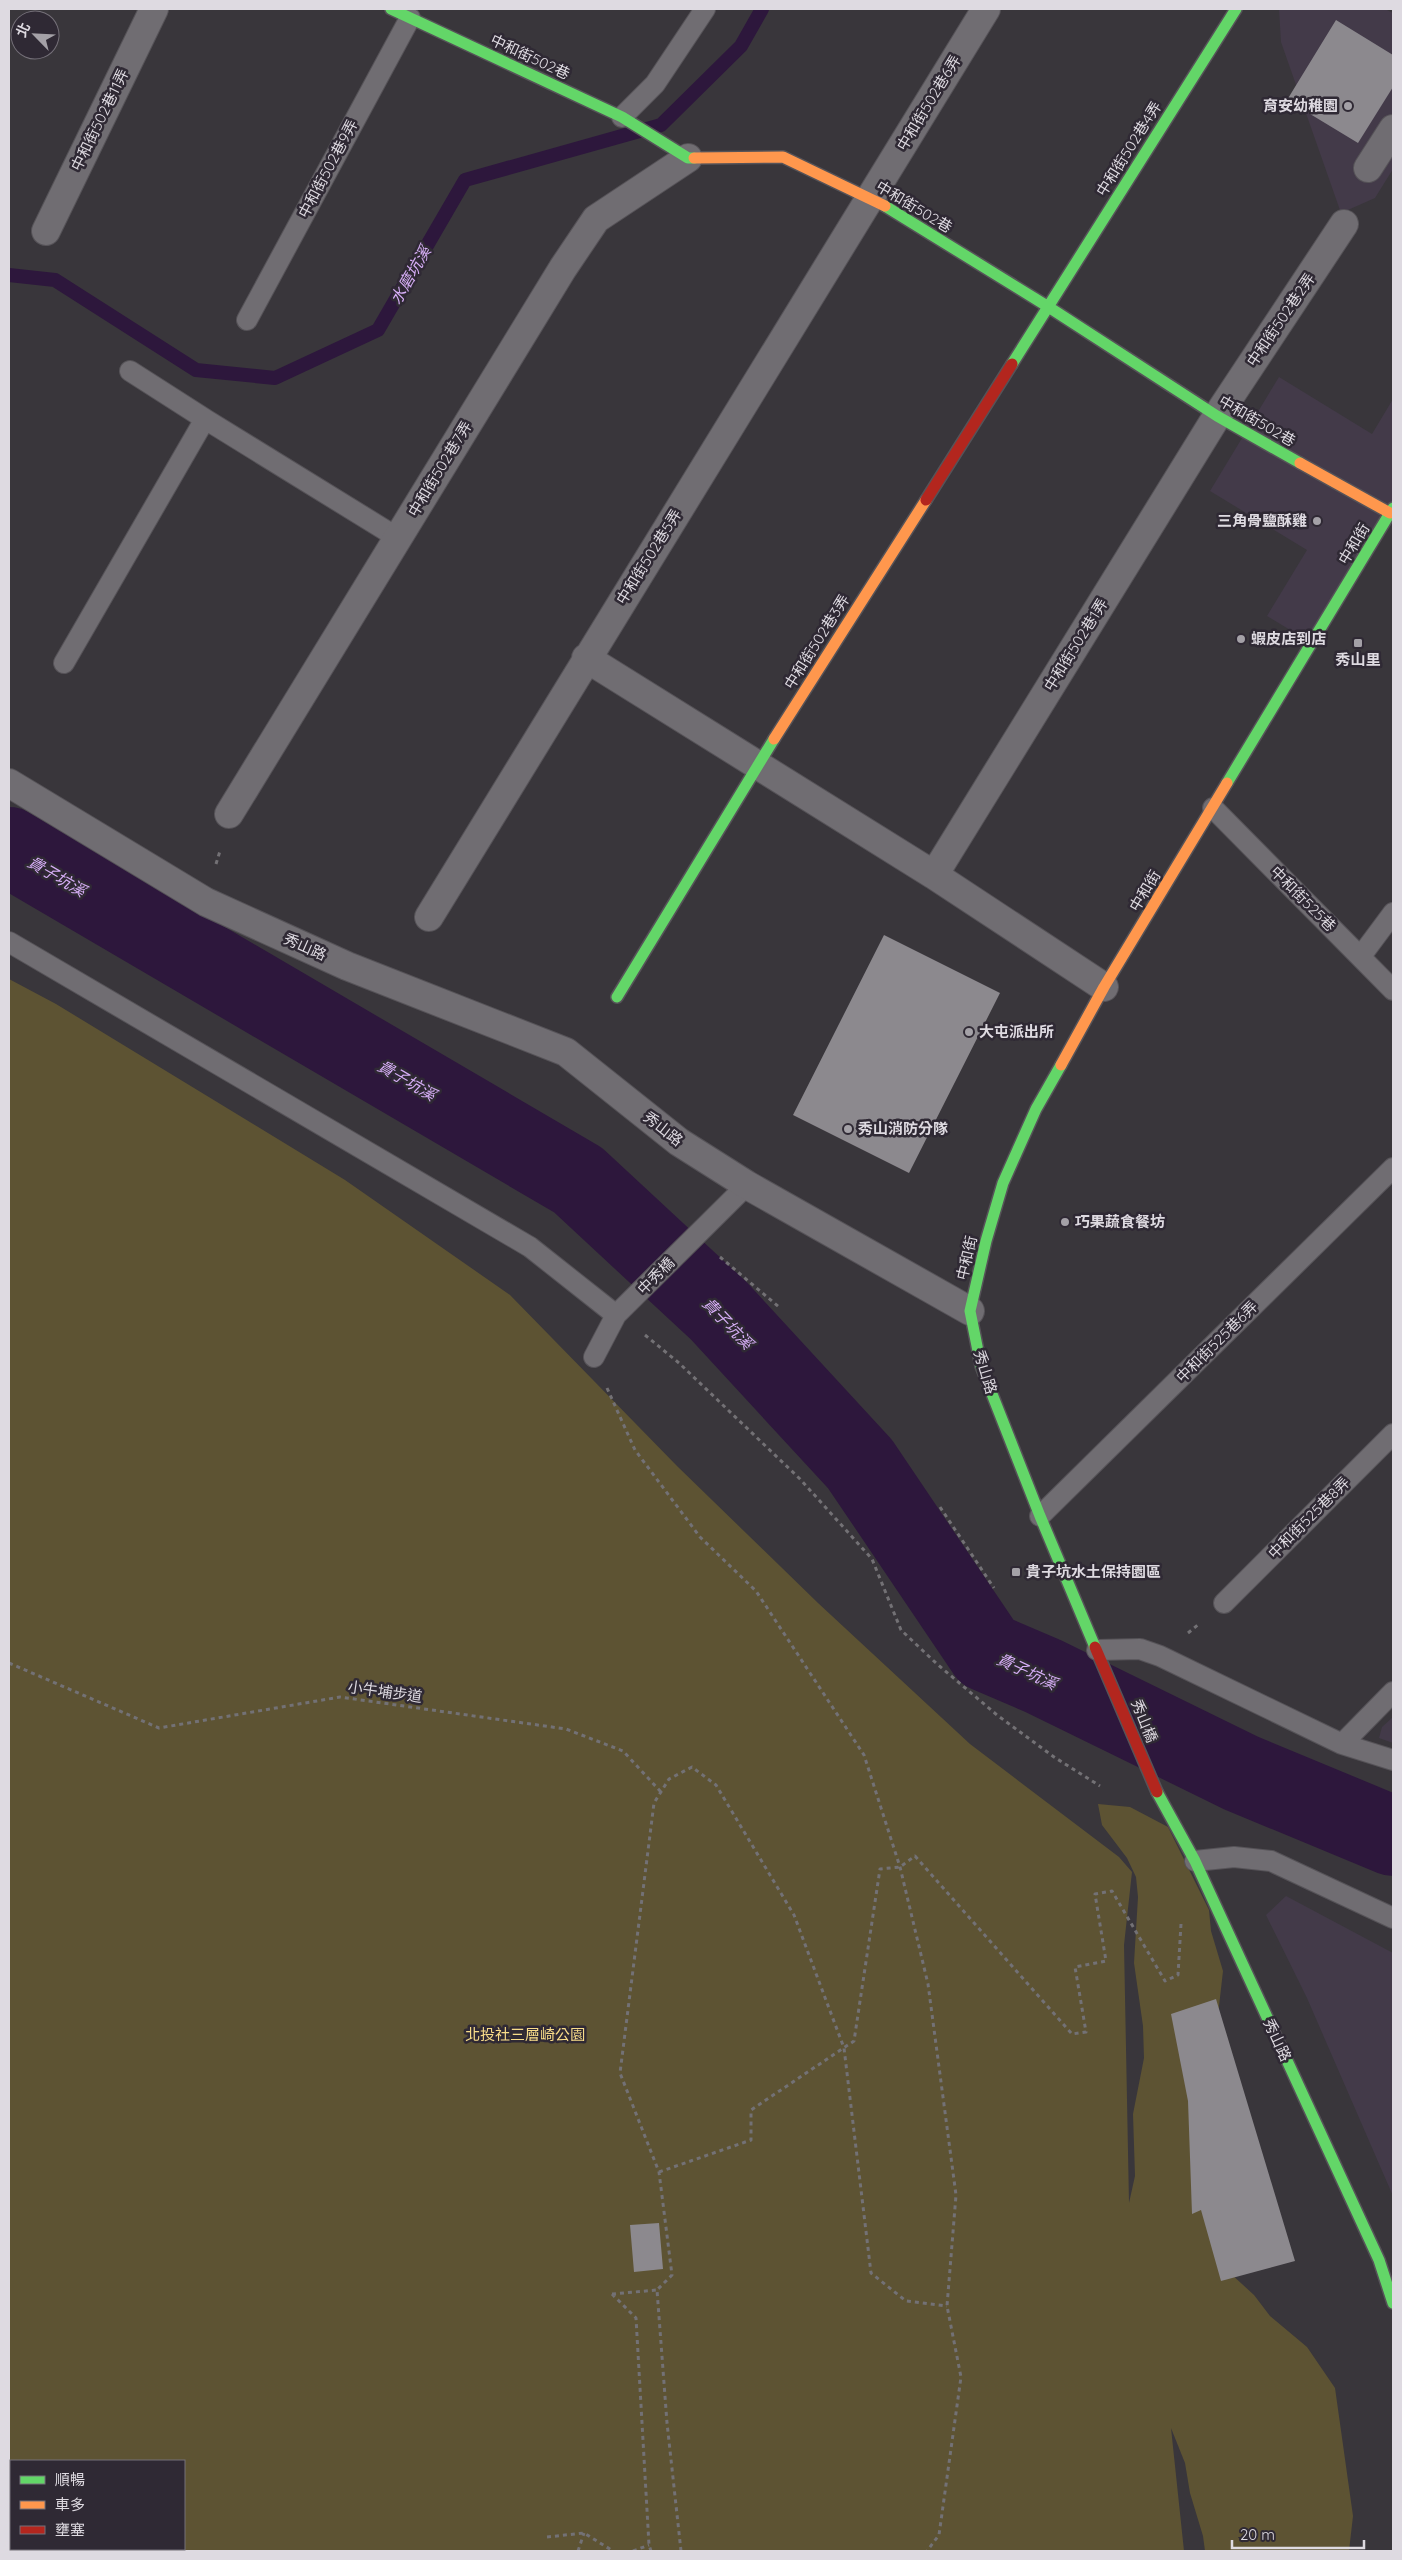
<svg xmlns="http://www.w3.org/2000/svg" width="1402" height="2560" font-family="Quicksand,'Noto Sans TC',sans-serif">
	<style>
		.built { fill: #433a49 }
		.green { fill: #5d5333; fill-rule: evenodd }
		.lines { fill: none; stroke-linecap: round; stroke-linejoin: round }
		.stream { stroke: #2d173c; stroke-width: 14 }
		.river { stroke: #2d173c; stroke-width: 80 }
		.building { fill: #8c898e }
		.lane-casing { stroke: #565358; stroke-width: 22 }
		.street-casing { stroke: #565358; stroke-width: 30 }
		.fast-casing { stroke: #565358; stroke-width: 14 }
		.slow-casing { stroke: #565358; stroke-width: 14 }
		.jam-casing { stroke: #565358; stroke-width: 14 }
		.path { stroke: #737175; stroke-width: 3; stroke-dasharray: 4 4; stroke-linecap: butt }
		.lane { stroke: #706d72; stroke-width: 20 }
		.street { stroke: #706d72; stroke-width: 28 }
		.fast { stroke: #63d668; stroke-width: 11 }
		.slow { stroke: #ff974d; stroke-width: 11 }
		.jam { stroke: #b3261e; stroke-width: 11 }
		.poi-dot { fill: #a4a1a7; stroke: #2f2934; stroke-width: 2 }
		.labels { text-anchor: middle; stroke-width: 5; stroke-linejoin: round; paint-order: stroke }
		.street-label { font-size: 15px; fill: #dedae1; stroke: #2f2934 }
		.poi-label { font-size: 15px; font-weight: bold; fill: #dedae1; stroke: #2f2934; text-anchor: start }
		.park-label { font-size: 15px; fill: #f8dc89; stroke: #2f2934 }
		.water-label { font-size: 16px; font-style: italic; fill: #d6aef6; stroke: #2f2934 }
	</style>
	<rect width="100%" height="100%" fill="#39363b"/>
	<path class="built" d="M1279,9H1385L1393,13V169L1375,198L1341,213L1281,42Z
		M1279,377L1372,434L1393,399V505L1310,642L1267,616L1307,550L1210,491Z
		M1393,1717V1743L1379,1738L1382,1727Z
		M1286,1896L1393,1953V2196L1307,1998L1266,1915Z"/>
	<path class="green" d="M9,979L56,1004L345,1180L510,1295L677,1466L818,1603L970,1744L1119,1857L1132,1872L1124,1945L1129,2203L1135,2176L1133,2114L1144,2058L1143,2026L1134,1963L1138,1897L1136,1877L1127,1858L1102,1825L1098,1804L1130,1807L1168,1827L1209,1910L1211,1931L1223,1971L1203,2147L1230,2273L1254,2295L1270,2316L1307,2347L1335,2388L1353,2516L1349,2551H1205L1203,2536L1190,2493L1185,2463L1171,2428L1184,2551H9ZM11,2461H184V2549H11Z"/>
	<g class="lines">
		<path class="stream" d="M9,275L55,280L196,370L275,378L378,330L465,180L661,125L741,46L762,9"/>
		<path class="river" d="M9,847L578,1180L719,1311L860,1464L987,1652L1043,1676L1241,1773L1393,1836"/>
	</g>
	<path class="building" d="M1336,20L1393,55V87L1358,143L1287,100Z
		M884,935L1000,993L909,1173L793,1115Z
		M1216,1999L1295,2261L1221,2281L1201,2210L1192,2214L1188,2101L1171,2014Z
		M659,2223L663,2269L634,2272L630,2225Z"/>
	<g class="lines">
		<g class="lane-casing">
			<path id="lane" d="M622,117L655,84L705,9
				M247,320L410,18
				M130,371L205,419
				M64,663L205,419L398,538
				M1213,808L1393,990
				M9,942L530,1247L616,1315
				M1361,956L1393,913
				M594,1357L616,1315L747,1185
				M1040,1516L1393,1168
				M1224,1603L1393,1434
				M1097,1650L1140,1649L1160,1656L1342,1744L1393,1760
				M1342,1744L1393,1692
				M1195,1861L1234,1857L1271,1861L1393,1918"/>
		</g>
		<g class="street-casing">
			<path id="street" d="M1368,168L1393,129
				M46,231L154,9
				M586,658L934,875L1104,987
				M9,783L206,902L347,966L566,1052L679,1142L747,1185L970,1311
				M229,814L563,268L596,219L688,158
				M934,875L1217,416L1344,224
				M429,917L986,9"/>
		</g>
		<g class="fast-casing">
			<path id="fast" d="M391,9L622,117L688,158H694
				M885,206L1047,306L1217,416L1300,463
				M1012,364L1236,9
				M1227,783L1393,508
				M617,997L774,739
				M1061,1065L1036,1109L1003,1183L986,1241L970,1311L981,1366L1040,1516L1095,1647
				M1157,1792L1195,1861L1379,2260L1393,2303"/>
		</g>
		<g class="slow-casing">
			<path id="slow" d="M694,158L783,157L885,206
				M1300,463L1390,513
				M774,739L926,500
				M1061,1065L1104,987L1227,783"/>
		</g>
		<g class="jam-casing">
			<path id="jam" d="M926,500L1012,364
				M1095,1647L1157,1792"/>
		</g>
		<path class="path" d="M216,864L220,851
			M720,1257L779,1307
			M645,1335L679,1363L800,1479L872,1559L901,1630L937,1664L997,1715L1054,1757L1100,1786
			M607,1388L635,1450L700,1537L756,1591L864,1755L900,1867L928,1984L956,2195L947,2306L961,2377L939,2535L927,2551
			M940,1507L994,1588
			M1188,1633L1199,1624
			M9,1663L159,1728L340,1697L566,1729L623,1751L661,1792
			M659,2172L751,2140V2110L854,2041L880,1869L900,1867L915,1856L1072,2034L1086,2032L1075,1967L1106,1961L1095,1894L1112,1891L1165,1981L1178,1975L1181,1924
			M612,2294L636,2318L649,2545L651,2551
			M612,2294L657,2290
			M547,2537L584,2533L613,2551
			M578,2551L584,2533
			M633,2551L649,2545
			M681,2551L667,2423L657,2290L672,2275L659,2172L620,2073L654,1803L669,1779L692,1767L716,1785L794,1915L844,2048L871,2273L906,2301L947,2306"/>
		<use href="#lane" class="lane"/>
		<use href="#street" class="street"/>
		<use href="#fast" class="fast"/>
		<use href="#slow" class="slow"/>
		<use href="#jam" class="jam"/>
	</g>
	<g class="poi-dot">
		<circle cx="1348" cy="106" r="5"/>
		<circle cx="1317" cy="521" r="5"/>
		<circle cx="1241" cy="639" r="5"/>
		<rect x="1353" y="638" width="10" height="10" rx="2.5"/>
		<circle cx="969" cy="1032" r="5"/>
		<circle cx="848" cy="1129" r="5"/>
		<circle cx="1065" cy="1222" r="5"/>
		<rect x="1011" y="1567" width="10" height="10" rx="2.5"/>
	</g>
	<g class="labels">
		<g class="street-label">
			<text transform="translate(530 57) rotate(25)" y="5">中和街502巷</text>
			<text transform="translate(929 103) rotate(-59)" y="5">中和街502巷6弄</text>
			<text transform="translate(100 120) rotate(-64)" y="5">中和街502巷11弄</text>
			<text transform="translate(1129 149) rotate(-58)" y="5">中和街502巷4弄</text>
			<text transform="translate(328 169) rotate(-62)" y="5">中和街502巷9弄</text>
			<text transform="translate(914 207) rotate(31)" y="5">中和街502巷</text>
			<text transform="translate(1281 320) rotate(-56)" y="5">中和街502巷2弄</text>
			<text transform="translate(1257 421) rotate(30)" y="5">中和街502巷</text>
			<text transform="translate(440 469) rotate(-59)" y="5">中和街502巷7弄</text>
			<text transform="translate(1354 544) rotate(-59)" y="5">中和街</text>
			<text transform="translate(649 557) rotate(-58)" y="5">中和街502巷5弄</text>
			<text transform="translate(817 642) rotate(-58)" y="5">中和街502巷3弄</text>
			<text transform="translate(1076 645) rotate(-58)" y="5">中和街502巷1弄</text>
			<text transform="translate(1145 891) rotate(-59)" y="5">中和街</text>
			<text transform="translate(1303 899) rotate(45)" y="5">中和街525巷</text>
			<text transform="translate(305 947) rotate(24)" y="5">秀山路</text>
			<text transform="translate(663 1129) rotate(38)" y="5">秀山路</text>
			<text transform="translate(967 1258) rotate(-77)" y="5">中和街</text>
			<text transform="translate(656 1276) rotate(-45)" y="5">中秀橋</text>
			<text transform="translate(1217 1342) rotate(-45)" y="5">中和街525巷6弄</text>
			<text transform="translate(985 1372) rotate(73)" y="5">秀山路</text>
			<text transform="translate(1309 1518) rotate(-45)" y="5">中和街525巷8弄</text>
			<text transform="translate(385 1692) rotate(8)" y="5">小牛埔步道</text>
			<text transform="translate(1144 1721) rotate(68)" y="5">秀山橋</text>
			<text transform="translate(1277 2040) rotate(65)" y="5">秀山路</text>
		</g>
		<g class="poi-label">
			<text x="1338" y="111" text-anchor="end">育安幼稚園</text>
			<text x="1307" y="526" text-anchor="end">三角骨鹽酥雞</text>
			<text x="1251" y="644">蝦皮店到店</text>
			<text x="1358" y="665" text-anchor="middle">秀山里</text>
			<text x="979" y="1037">大屯派出所</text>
			<text x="858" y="1134">秀山消防分隊</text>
			<text x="1075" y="1227">巧果蔬食餐坊</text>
			<text x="1026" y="1577">貴子坑水土保持園區</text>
		</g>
		<g class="park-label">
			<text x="525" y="2040">北投社三層崎公園</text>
		</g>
		<g class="water-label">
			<text transform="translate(410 275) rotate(-60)" y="6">水磨坑溪</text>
			<text transform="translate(57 876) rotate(30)" y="6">貴子坑溪</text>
			<text transform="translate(407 1080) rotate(30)" y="6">貴子坑溪</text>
			<text transform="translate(728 1323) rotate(46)" y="6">貴子坑溪</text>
			<text transform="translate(1027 1671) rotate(25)" y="6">貴子坑溪</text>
		</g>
	</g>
	<rect width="1402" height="2560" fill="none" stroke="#dedae1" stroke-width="20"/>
	<rect x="10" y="2460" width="175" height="90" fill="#2f2934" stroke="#757079"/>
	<rect x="20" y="2476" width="25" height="8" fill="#63d668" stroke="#757079"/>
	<text x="55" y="2485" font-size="15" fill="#dedae1">順暢</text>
	<rect x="20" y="2501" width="25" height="8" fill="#ff974d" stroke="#757079"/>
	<text x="55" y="2510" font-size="15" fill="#dedae1">車多</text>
	<rect x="20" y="2526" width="25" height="8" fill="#b3261e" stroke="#757079"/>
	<text x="55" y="2535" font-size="15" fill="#dedae1">壅塞</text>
	<g transform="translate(35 35) rotate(294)"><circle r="24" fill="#2f2934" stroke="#757079"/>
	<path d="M0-4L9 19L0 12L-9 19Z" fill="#a4a1a7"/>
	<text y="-8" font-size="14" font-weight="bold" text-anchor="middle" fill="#dedae1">北</text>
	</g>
	<path d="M1232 2540v8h132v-8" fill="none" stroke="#dedae1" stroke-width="2.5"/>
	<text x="1240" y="2540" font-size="15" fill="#dedae1" stroke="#2f2934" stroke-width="4" paint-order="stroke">20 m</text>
</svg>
